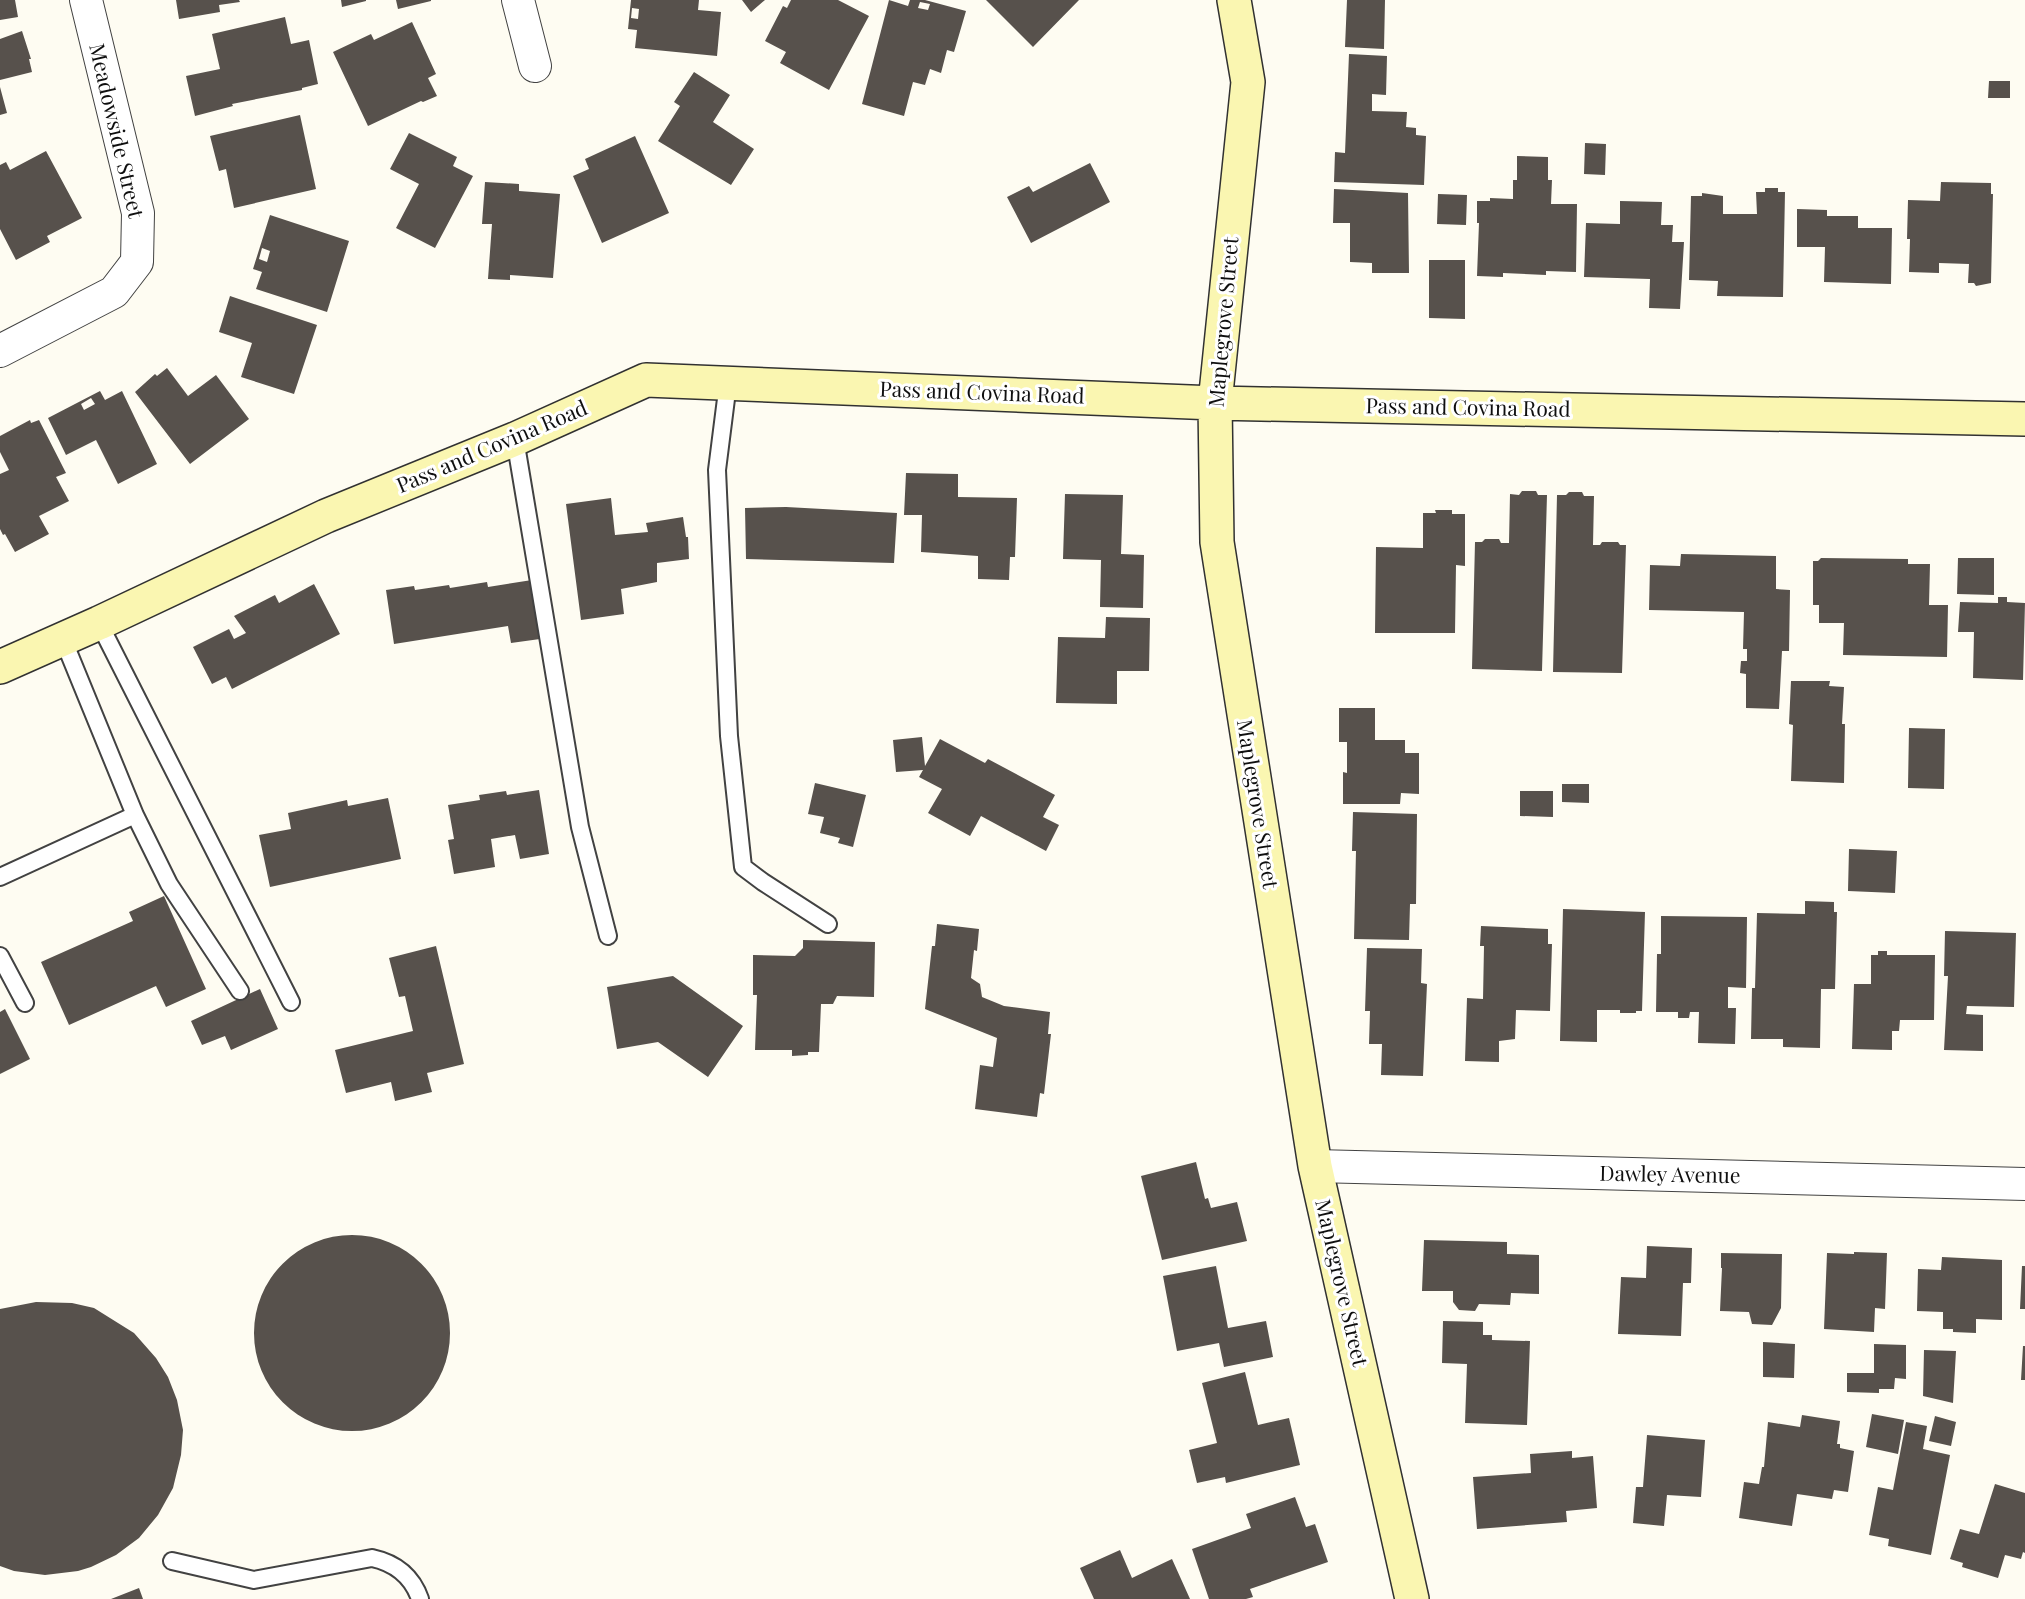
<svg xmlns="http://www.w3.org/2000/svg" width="2025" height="1599" font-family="'Playfair Display',serif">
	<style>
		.building { fill: #57514c; fill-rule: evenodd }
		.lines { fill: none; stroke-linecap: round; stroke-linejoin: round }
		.lane-casing { stroke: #424242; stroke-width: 20 }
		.street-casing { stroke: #424242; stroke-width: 34 }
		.secondary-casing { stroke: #313131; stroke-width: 36 }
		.lane { stroke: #fff; stroke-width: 16 }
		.street { stroke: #fff; stroke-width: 32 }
		.secondary { stroke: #faf6b1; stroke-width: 33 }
		.labels { text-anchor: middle; stroke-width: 6; stroke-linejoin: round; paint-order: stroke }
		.street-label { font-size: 21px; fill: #0f0f0f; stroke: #fff }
	</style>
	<rect width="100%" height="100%" fill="#fefcf2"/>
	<path class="building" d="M0,0H15L18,17L0,20Z
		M176,0H239L240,2L219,5L220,12L179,19Z
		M341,0H366V1L342,7Z
		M396,0H431V1L398,9Z
		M631,0H699L698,10L721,12L717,56L635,48L637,30L628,29ZM632,8L639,9L638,19L631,18Z
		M742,0H765L751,12Z
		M791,0H838L869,16L829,90L780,63L786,52L765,41L783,6L787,8Z
		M889,0L908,6L910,0H925L966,11L954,52L947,50L941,73L930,69L925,85L913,82L904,116L862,104ZM920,2L930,4L928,10L918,8Z
		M986,0H1079L1033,47Z
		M1347,0H1385L1384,49L1345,47Z
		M285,17L291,44L309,40L318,84L302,88V90L232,104L233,106L195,116L186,76L220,69L212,34Z
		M412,22L436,74L428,78L437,96L423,102L421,101L368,126L333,52L371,34L374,40Z
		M22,31L31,59H29L32,72L0,80V39Z
		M1349,54L1387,56L1386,95L1372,94V111L1407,112L1406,127L1416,128V135L1426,136L1424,185L1334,182L1335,152L1345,153Z
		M694,72L730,95L713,122L754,149L731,185L658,141L680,106L674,102Z
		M1989,81H2010V98H1988Z
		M0,87L7,113L0,115Z
		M300,115L316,189L234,208L226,169L219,171L210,136Z
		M409,133L457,157L453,166L473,176L435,248L396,228L419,184L390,169Z
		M635,136L669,213L602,243L573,176L589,169L585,159Z
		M1585,143L1606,144L1605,175L1584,174Z
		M46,151L82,218L47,236L50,242L16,260L0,229V165L6,162L10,170Z
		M1517,156L1548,157V180H1552L1551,204H1577L1576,272L1546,271V275L1503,273V277L1477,276L1479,223H1477V201H1490V198L1513,199V180H1517Z
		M1090,163L1110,202L1031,243L1007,197L1029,186L1033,192Z
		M485,182L519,184V191L560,194L553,278L510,275V280L488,279L492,224H482Z
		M1941,182L1991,183V194H1993L1991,283L1976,286L1974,283H1968L1969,264L1939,263V273L1909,272L1910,239H1907L1908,200L1940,201Z
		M1765,188H1778V192H1785L1783,297L1717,296L1718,281L1689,280L1691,196H1702V193L1723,196V214H1757L1756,192H1765Z
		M1334,189L1408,193L1409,273H1372V263L1350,262V223H1333Z
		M1438,194L1467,195L1466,225L1437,224Z
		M1620,201L1662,202L1661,225H1673L1672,242H1684L1680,309L1649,308L1650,279L1584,277L1586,223L1620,224Z
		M1797,209L1827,210V216H1858V228H1892L1891,284L1824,282L1825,247H1797Z
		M270,215L349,241L327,312L256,289L262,272L253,269ZM262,248L270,251L267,262L259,259Z
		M1429,260H1465V319L1429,318Z
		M230,296L317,325L294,394L241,377L252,343L219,332Z
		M167,368L188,396L216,375L249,419L190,464L135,392L155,374L157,376Z
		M100,391L105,400L122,391L157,464L118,484L96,440L66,455L48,418ZM91,398L95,404L84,410L81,404Z
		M30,420L31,423L39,420L66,473L56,477L69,501L39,516L49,534L15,552L5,534L3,535L0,529V474L9,470L0,452V436Z
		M906,473L958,474V497L1017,498L1015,557H1010L1009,580L978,579V556L921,552L922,515H904Z
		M1522,491H1536L1538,495H1547L1542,671L1472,669L1475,542H1482L1485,539H1499L1501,543H1509L1510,494L1519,495Z
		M1569,492H1582L1584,496H1594L1593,545H1600L1602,542H1618L1620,545H1626L1622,673L1553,672L1557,495H1566Z
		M1065,494L1123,495L1121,554L1144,555L1143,608L1100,607L1101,560L1063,559Z
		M611,498L615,535L648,532L646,523L683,517L686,537H688L689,559L657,563V582L621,589L624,614L581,620L566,504Z
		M786,507L897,513L894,563L746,559L745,508Z
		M1435,510H1452V514H1465V566L1456,565L1455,633H1375L1376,547L1423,548V513H1436Z
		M1681,554L1776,556V589L1790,590L1789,651H1782L1779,709L1746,708V674L1740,673L1741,661H1747V649H1743L1744,612L1649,610L1650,565L1680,566Z
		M1821,558L1908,559V564H1930L1929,605H1948L1947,657L1843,655L1844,623H1819V605H1813V561H1818Z
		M1958,558H1994V595L1957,594Z
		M532,580L540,639L511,643L508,626L394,644L386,590L414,586L415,590L449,585L450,588L487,582L488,587Z
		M314,584L340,634L232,689L226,677L212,684L193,647L229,629L234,639L246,633L234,616L275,595L279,603Z
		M1998,597H2007V602L2025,603L2023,680L1973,678L1974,632H1958L1960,602L1998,603Z
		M1106,617L1150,618L1149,671H1117V704L1056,703L1058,637L1105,638Z
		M1791,681H1830L1829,686L1844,687L1842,724H1845L1844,783L1791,781L1793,725L1789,724Z
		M1339,708H1375V740H1405V753H1419V794L1401,793L1400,804H1343V772L1347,773V742H1339Z
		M1909,728L1945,729L1944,789L1908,788Z
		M922,737L925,766L940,739L985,763L988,759L1055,795L1043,817L1059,825L1046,851L981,816L970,836L928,813L942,789L919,777L923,770L896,772L893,740Z
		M815,783L866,795L853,847L838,843L840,838L820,833L824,817L808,814Z
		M1562,784H1589V803L1562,802Z
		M539,790L549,854L520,859L515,835L491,839L495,867L454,874L448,840L454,839L448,805L480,800L479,795L506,791L507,795Z
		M1520,791H1553V817L1520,816Z
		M388,798L401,859L270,887L259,835L291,829L288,813L347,800L348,806Z
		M1353,812L1417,814L1416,904H1410L1409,940L1354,939L1356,851H1352Z
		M1849,849L1897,851L1895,893L1848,891Z
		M164,896L206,989L166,1007L156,986L69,1025L41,962L133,921L129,912Z
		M1805,901L1834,902V912H1837L1835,989H1821L1820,1048L1783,1047V1039H1751L1752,988H1755L1757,913L1805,914Z
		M1563,909L1645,912L1642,1011H1636V1013H1620V1010H1597V1042L1560,1041Z
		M1661,916L1747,917L1746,988L1728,987V1008H1736L1735,1044L1698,1043L1699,1012H1690L1689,1018H1678V1012H1656L1657,954H1661Z
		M937,924L979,929L977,951L974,950L971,978L980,984L982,997L1004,1006L1050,1012L1048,1034H1051L1044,1094L1040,1093L1037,1117L975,1109L980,1065L993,1067L997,1038L925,1009L932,946H935Z
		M1481,926L1548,929V944H1552L1550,1011L1516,1010L1515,1039L1499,1041V1062L1465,1061L1467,998L1483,999L1484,946H1480Z
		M1945,931L2016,933L2014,1007L1967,1006L1966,1014L1983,1015V1051L1944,1050L1948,976H1944Z
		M803,940L875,942L874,997L837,996L833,1004H821L819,1052H808V1055L792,1056V1050H755L757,995H753V955L795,956L803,948Z
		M436,946L464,1064L427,1073L432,1092L395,1101L391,1082L346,1093L335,1050L413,1031L405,996L399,997L389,958Z
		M1367,948L1422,949L1421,983L1427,984L1423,1076L1381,1075L1382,1044H1369L1370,1011H1365Z
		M1878,951H1887V955H1935L1934,1020H1900L1899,1031H1892V1050L1852,1049L1854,984H1871V955H1878Z
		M673,976L743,1026L708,1077L658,1042L617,1049L607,987Z
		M260,989L278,1029L231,1050L225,1036L202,1045L191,1021Z
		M5,1009L30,1059L0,1074V1012Z
		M1196,1162L1205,1199L1208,1198L1211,1208L1237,1202L1247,1241L1162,1260L1141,1176Z
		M254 1333a98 98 0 1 1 196 0a98 98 0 1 1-196 0Z
		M1424,1240L1507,1242V1254L1539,1255V1294L1511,1293L1510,1305L1479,1304L1475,1311L1459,1310L1453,1302V1291H1422Z
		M1647,1246L1692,1248L1691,1283H1683L1681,1336L1618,1334L1621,1277L1646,1278Z
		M1854,1252L1887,1253L1885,1309L1875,1308L1874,1332L1824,1329L1827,1253L1854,1254Z
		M1721,1253L1782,1254L1781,1308L1772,1325L1752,1324L1749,1312L1720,1311L1722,1268H1721Z
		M1942,1257L2002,1260V1320L1976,1319V1333L1953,1332V1329H1943V1312L1917,1311L1918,1269L1941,1270Z
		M1216,1266L1228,1328L1266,1321L1273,1357L1224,1367L1219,1343L1177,1351L1163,1276Z
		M2022,1266H2025V1309H2020Z
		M36,1302L72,1303L94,1308L134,1333L156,1358L168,1377L177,1400L183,1430L181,1455L173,1488L158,1515L139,1538L116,1555L91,1567L78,1571L45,1575L14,1571L0,1566V1309Z
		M1443,1321L1483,1322V1335H1492V1340L1530,1341L1527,1425L1465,1423L1467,1364L1442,1363Z
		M1763,1342L1795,1344L1794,1378L1763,1377Z
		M1874,1344L1906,1345V1379L1895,1378L1894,1389H1879V1393L1847,1392V1373H1874Z
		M2023,1346H2025V1380H2021Z
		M1924,1350L1956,1351L1953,1403L1923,1396Z
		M1245,1372L1258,1425L1289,1418L1300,1465L1226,1483L1225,1477L1197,1483L1189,1450L1217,1443L1202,1383Z
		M1872,1414L1904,1420L1898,1454L1866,1447Z
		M1802,1415L1840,1421L1837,1444H1840V1448L1854,1451L1848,1492L1834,1490L1832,1499L1797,1494L1792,1526L1739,1518L1744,1482L1759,1484L1762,1467H1764L1768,1422L1800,1427Z
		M1935,1416L1956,1422L1951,1446L1929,1441Z
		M1906,1422L1927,1426L1923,1449L1950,1455L1931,1555L1888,1546L1889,1539L1869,1535L1878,1487L1893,1490Z
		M1647,1435L1705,1440L1701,1497L1667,1495L1664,1526L1633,1523L1636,1487H1643Z
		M1572,1451V1458L1593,1456L1597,1508L1566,1511L1567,1522L1477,1529L1473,1477L1531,1473L1530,1454Z
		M1995,1484L2025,1493V1553L2023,1552L2021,1559L2005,1555L1998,1578L1962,1567L1963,1563L1950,1559L1960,1529L1979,1534Z
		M1295,1497L1306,1527L1315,1524L1328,1562L1250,1589L1253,1597L1246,1599H1209L1192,1549L1251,1528L1246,1514Z
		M1120,1550L1132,1578L1172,1559L1190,1599H1094L1080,1568Z
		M139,1588L143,1599H111Z"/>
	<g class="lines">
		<g class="lane-casing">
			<path id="lane" d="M728,383L717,470L729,736L743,867L763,882L828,924
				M515,439L580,827L608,936
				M99,623L291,1002
				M63,639L135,815L169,884L240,991
				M0,877L135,815
				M0,956L25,1003
				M172,1561L254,1580L372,1558C395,1563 412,1576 420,1599"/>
		</g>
		<g class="street-casing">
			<path id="street" d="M518,0L535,66
				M0,351L114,292L137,262L138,213L86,0
				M1315,1166L2025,1184"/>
		</g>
		<g class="secondary-casing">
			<path id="secondary" d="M1234,0L1248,82L1215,403L1217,542L1315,1166L1412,1599
				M0,667L99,623L326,516L515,439L646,380L1215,403L2025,419"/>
		</g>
		<use href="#lane" class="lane"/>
		<use href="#street" class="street"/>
		<use href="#secondary" class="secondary"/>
	</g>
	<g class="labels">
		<g class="street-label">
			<text transform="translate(116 131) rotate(77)" y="7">Meadowside Street</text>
			<text transform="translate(1224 322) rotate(-85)" y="7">Maplegrove Street</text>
			<text transform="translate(982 393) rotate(2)" y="7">Pass and Covina Road</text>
			<text transform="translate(1468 408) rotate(1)" y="7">Pass and Covina Road</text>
			<text transform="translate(492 447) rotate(-23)" y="7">Pass and Covina Road</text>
			<text transform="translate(1257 804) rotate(81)" y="7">Maplegrove Street</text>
			<text transform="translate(1670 1175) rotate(1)" y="7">Dawley Avenue</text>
			<text transform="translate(1341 1283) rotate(77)" y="7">Maplegrove Street</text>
		</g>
	</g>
</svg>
